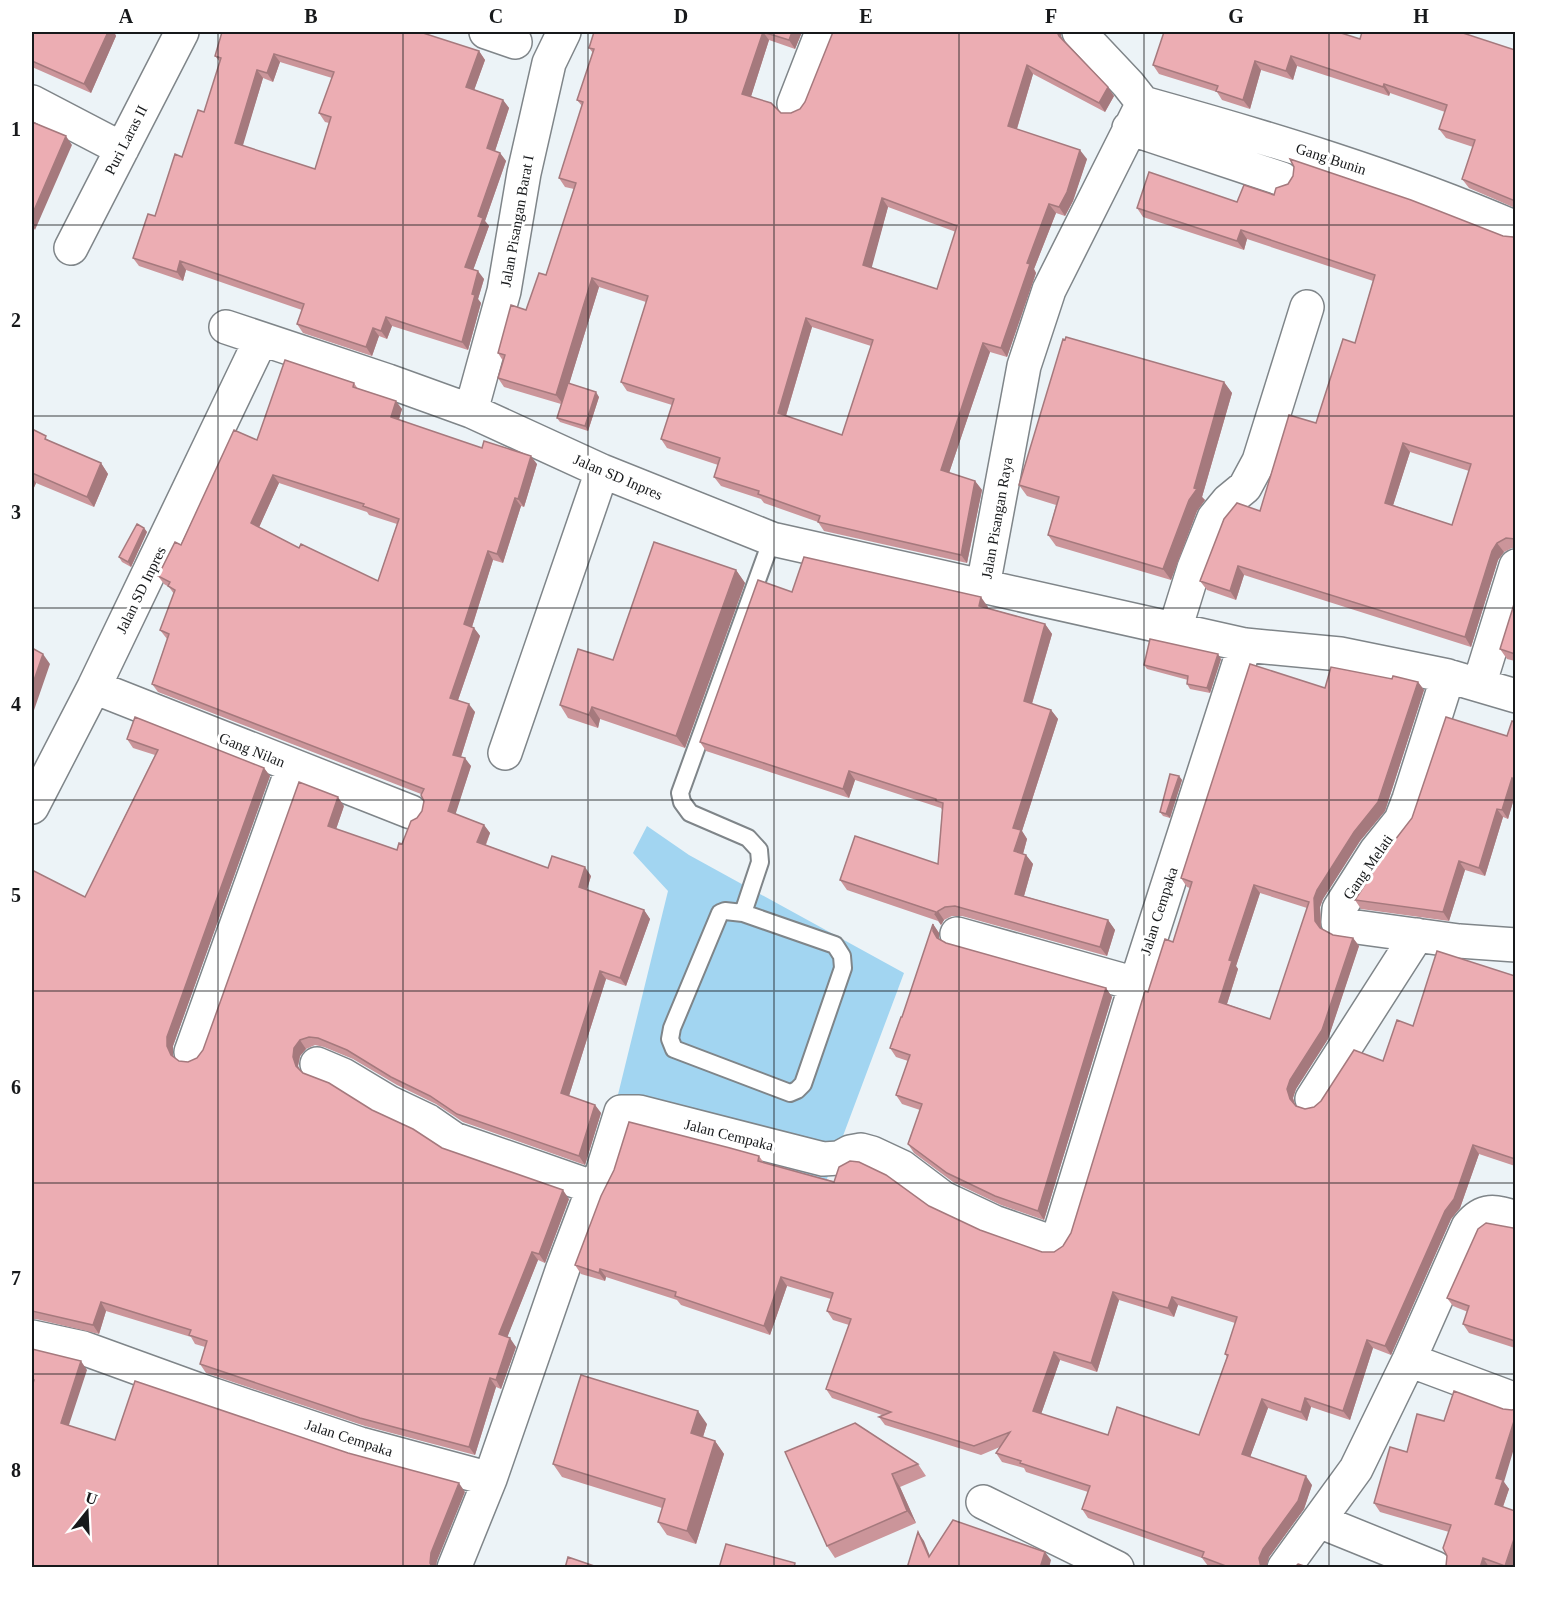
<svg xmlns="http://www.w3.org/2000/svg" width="1547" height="1599" font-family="'Times New Roman',serif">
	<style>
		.green { fill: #a2d5f1 }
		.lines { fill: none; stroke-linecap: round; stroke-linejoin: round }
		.service-casing { stroke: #7f8589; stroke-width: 20 }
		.minor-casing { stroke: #7f8589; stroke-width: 36 }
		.service { stroke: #fff; stroke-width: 16 }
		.minor { stroke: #fff; stroke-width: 33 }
		.wall { fill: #cb959a; fill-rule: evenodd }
		.shaded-wall { fill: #a5797d }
		.building { fill: #ecadb3; stroke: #a5797d; stroke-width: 1.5; fill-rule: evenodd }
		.grid { fill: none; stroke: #17191b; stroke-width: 1.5; stroke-opacity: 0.55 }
		.labels { text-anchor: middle; stroke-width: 6; stroke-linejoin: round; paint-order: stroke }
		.street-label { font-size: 15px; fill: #17191b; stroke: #fff }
		.neatline { fill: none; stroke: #17191b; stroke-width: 2 }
		.grid-label { font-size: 20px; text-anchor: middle; font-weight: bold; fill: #17191b }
	</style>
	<rect width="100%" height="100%" fill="#ecf3f7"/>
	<path class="green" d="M647,826L689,855L904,973L825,1184L613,1115L668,891L633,853Z"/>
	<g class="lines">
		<g class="service-casing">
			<path id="service" d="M725,911L743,913L835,945L842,956L843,968L803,1084L797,1090L790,1093L674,1049L670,1039L672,1028L720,913Z
				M743,913L760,862L759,850L748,838L690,813L682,802L680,793L772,539"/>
		</g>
		<g class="minor-casing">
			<path id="minor" d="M486,32L515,42
				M1079,32L1128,84L1143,103
				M32,102L122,149
				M1143,103C1269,138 1395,176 1516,228
				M794,104L822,32
				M1129,128L1282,179
				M71,248L182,32
				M226,327L388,381L471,411L602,471L772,539L1245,645L1340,654L1448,676L1516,696
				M471,411L504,291L524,173L549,63L564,32
				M983,586L1024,366L1049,290L1143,103
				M1175,629L1194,568L1214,518L1228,501L1245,487L1259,461L1307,307
				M1448,676L1409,799L1401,820L1376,851L1339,909L1338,922L1342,925L1459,941L1516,945
				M1479,685L1516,566
				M94,687L411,812
				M505,753L602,471
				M32,807L94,687L261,339
				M957,934L1136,984
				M191,1052L293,767
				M317,1064L343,1075L388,1102L428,1121L454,1139L595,1188
				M1312,1099L1417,935
				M32,1337L83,1348L196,1389L360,1444L490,1479L563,1268L590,1197L602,1173L621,1112H639L823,1159L839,1158L850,1152L861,1150L872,1153L902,1167L943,1198L994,1222L1054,1243L1059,1236L1136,984L1245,645
				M1409,1360L1516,1400
				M983,1502L1117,1568
				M1319,1521L1435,1568
				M454,1568L490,1479
				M1284,1568L1356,1469L1409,1360L1468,1227C1483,1208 1495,1211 1516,1218"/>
		</g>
		<use href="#service" class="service"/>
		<use href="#minor" class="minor"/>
	</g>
	<path class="wall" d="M32,32H114L116,36L91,93L32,67Z
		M222,32L479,51L485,60L474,90L503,100L509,108L495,151L500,153L506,161L485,221L489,226L473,270L484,279L478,299L481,303L468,350L392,326L387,339L379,336L372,356L303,333L297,324L302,310L186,270L183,281L139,266L133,258L155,216L182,157L204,112L220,62L215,56ZM280,62L332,78L319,113L325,122L329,123L315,169L242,146L263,78L273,82Z
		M594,32H802L795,49L769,40L751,96L781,113H791L1061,36L1063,40L1114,96L1105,112L1033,74L1017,129L1087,159L1073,201L1065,216L1056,213L1034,269L1036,273L1007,357L990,352L949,473L975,481L982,490L967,563L824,531L818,522L764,503L761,499L721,486L714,477L718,465L667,448L661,439L672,405L627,391L621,382L646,302L599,287L569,384L599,397L588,431L560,422L557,418L561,404L504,387L498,378L503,361L498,353L526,310L546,275L574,189L565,187L559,178L582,106L577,100L593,53L589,48ZM888,207L956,232L937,289L871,267ZM812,327L871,346L842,435L786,416Z
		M1360,39L1515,50V208L1469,188L1462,179L1473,147L1446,138L1439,129L1445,112L1390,93L1389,96L1297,66L1293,80L1261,70L1250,109L1222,100L1217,92L1159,74L1153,65Z
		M1274,195L1503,236L1513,237L1515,236V548H1512L1504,552L1498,560L1471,647L1244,575L1236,600L1207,590L1200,581L1260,511L1316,423L1355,343L1373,281L1247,239L1244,250L1143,217L1137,208L1237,202ZM1410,452L1469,471L1452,525L1393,505Z
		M1224,382L1232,393L1202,497L1205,500L1197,511L1171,580L1056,546L1048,535L1056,505L1027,496L1019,485Z
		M354,383L358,389L402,409L399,420L482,448L537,464L524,507L521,506L503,563L493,560L472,627L474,628L480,636L458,700L475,712L461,757L471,766L455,814L484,825L490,833L486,845L548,868L591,876L587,890L644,910L650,919L626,986L606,979L569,1096L595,1105L601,1113L585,1165L463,1122L436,1104L397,1085L353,1059L324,1047L315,1045L306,1049L300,1056L298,1066L300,1070L303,1073L442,1148L569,1199L545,1263L538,1260L507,1337L516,1347L501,1389L496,1387L475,1455L365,1426L206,1373L200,1364L205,1347L195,1344L191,1337L106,1311L99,1334L36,1319H32V870L85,897L155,755L133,748L127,739L264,768L270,776L173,1046V1055L174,1057L179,1061L188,1062L197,1058L203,1050L344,806L336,829L397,850L402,844L417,818L422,811L424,801L421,794L158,692L152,684L167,639L160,630L174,594L169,587L164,584L158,576L257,440ZM279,483L367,512L369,515L397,524L378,581L299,548L259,527Z
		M32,429L50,441L101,463L108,474L94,507L36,483L32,492Z
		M144,528L147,532L131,567L122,562L119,557Z
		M736,570L745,583L685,748L600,719L598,728L568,718L560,705L613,660Z
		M792,592L988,607V608L1045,624L1052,634L1032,704L1051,710L1058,719L1022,831L1027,839L1023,854L1026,855L1033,864L1024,896L1108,920L1115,930L1107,956L962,916H952L944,920L941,925L938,921L847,890L840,880L938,864L942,810L941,808L855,780L849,798L706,751L700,742Z
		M1515,601V661L1507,659L1500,649Z
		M1221,659L1210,693L1190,689L1187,684L1188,680L1147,669L1144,665Z
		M1392,679L1418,682L1424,690L1385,811L1360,841L1323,899L1320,907L1321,928L1333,935L1353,938L1359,946L1328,1039L1296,1089L1293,1098L1295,1105L1296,1106L1305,1109L1314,1107L1383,1061L1413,1026L1515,976V1166L1479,1154L1460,1208L1451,1219L1391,1355L1373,1348L1350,1420L1311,1407L1307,1421L1268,1408L1250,1457L1312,1485L1304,1509L1269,1557L1266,1568H1213L1208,1566L1202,1558L1088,1518L1082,1509L1088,1492L1026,1472L1024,1468L1002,1462L996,1453L1000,1447L981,1455L885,1425L879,1417L882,1415L832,1398L826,1389L849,1325L833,1320L827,1311L831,1299L787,1286L770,1335L681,1305L677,1300L606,1277L605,1281L581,1274L575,1265L759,1156L764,1163L929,1206L980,1230L1042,1252H1054L1063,1246L1071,1233L1148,992L1173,942L1190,888L1187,887L1181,878L1325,688ZM1260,893L1307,908L1270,1019L1227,1004L1238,969L1236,966ZM1119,1300L1174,1317L1178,1305L1235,1323L1225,1354L1227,1357L1199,1435H1108L1041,1414L1060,1360L1097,1372Z
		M1515,722V795L1508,819L1503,817L1485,876L1465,870L1449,921L1361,909L1355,900L1507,736Z
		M1179,776L1182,780L1170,818L1163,816L1160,812Z
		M933,924L939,933V939L946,943L1106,988L1112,997L1044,1220L1001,1205L953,1182L914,1153L908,1144L920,1110L902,1104L896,1095L908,1061L896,1057L890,1048L902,1017Z
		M1515,1227V1348L1469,1333L1463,1324L1468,1312L1453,1306L1447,1298L1513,1228Z
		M707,1424L703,1437L715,1441L724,1454L696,1544L667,1535L658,1522L662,1508L562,1477L553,1464Z
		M785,1452L918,1464L926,1476L900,1487L916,1523L835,1558L827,1546Z
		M1504,1482L1509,1489L1503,1507L1515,1563L1514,1568H1445L1446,1566L1449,1532L1380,1512L1374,1503Z"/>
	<path class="shaded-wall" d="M108,32H114L116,36L91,93L84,84Z
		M763,32L769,40L749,103L742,94Z
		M792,32H802L795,49L789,40Z
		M1057,32H1061V36L1065,45Z
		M479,51L485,60L472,96L466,87Z
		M274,54L280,62L273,82L267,73Z
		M1291,56L1297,66L1293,80L1286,71Z
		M1255,61L1261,70L1250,109L1243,100Z
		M1027,65L1033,74L1015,135L1008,126Z
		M257,70L263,78L241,152L235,143Z
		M1384,84L1390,93L1389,96L1383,87Z
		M1108,87L1114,96L1105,112L1099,103Z
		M503,100L509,108L493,157L487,148Z
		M66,136L72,145L35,230L32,225V215Z
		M1080,150L1087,159L1073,201L1065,216L1059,207Z
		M500,153L506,161L485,221L489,226L471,276L465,267L478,216Z
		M882,198L888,207L870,274L863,265Z
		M1049,204L1056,213L1034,269L1036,273L1007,357L1001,348L1027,263Z
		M1241,230L1247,239L1244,250L1237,241Z
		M180,261L186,270L183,281L177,272Z
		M478,271L484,279L478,299L481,303L468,350L462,342L472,294Z
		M592,278L599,287L563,404L556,395Z
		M386,317L392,326L387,339L381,331Z
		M806,318L812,327L784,422L778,413Z
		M373,328L379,336L372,356L366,347Z
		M983,343L990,352L947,479L941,470Z
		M1224,382L1232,393L1202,497L1205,500L1197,511L1171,580L1163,569L1194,488Z
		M596,392L599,397L588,431L585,426Z
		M396,401L402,409L397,425L391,417Z
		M1403,443L1410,452L1391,512L1385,503Z
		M531,456L537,464L524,507L518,499Z
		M101,463L108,474L94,507L87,497Z
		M273,475L279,483L257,532L251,523Z
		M32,477L36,483L32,492Z
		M975,481L982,490L967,563L961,555Z
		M515,498L521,506L503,563L497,554Z
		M144,528L147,532L131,567L128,562Z
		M1497,543L1504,552L1498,560L1471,647L1465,637L1492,551Z
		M488,551L493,560L470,633L464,624Z
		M1238,566L1244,575L1236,600L1230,591Z
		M736,570L745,583L685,748L676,736Z
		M981,597L988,607L986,615L979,606Z
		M1045,624L1052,634L1030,710L1024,701Z
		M474,628L480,636L456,706L450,698Z
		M43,654L50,664L32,716V686Z
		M1218,654L1221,659L1210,693L1207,688Z
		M1418,682L1424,690L1385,811L1360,841L1323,899L1320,907L1321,929L1315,921L1314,898L1317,890Z
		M469,704L475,712L459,763L453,755Z
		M592,707L600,719L598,728L589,715Z
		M1051,710L1058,719L1022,831L1027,839L1021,861L1014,851L1013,828Z
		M465,758L471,766L454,819L448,811Z
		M264,768L270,776L173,1046V1055L176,1064L171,1055L167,1046V1037Z
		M849,771L855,780L849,798L843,789Z
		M1179,776L1182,780L1170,818L1166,814Z
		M1512,778L1515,783V795L1508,819L1502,810Z
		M338,797L344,806L334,835L328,826Z
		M1497,809L1503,817L1485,876L1479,868Z
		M484,825L490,833L483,851L477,842Z
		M1026,855L1033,864L1022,903L1015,894Z
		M1459,861L1465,870L1449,921L1443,912Z
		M585,867L591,876L585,895L579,887Z
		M1254,885L1260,893L1236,966L1238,969L1225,1010L1219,1002L1229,960Z
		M644,910L650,919L626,986L620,978Z
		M938,911L944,920L941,925L935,915Z
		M1108,920L1115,930L1107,956L1100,947Z
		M933,924L939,933V939L937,938L933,931Z
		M1353,938L1359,946L1328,1039L1296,1089L1293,1098L1296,1108L1290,1099L1287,1089L1290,1080Z
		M600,971L606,979L567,1102L561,1093Z
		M1106,988L1112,997L1044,1220L1038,1211Z
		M300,1040L306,1049L300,1056L298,1066L302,1075L296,1066L293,1057L294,1048Z
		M595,1105L601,1113L585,1165L579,1156Z
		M1473,1145L1479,1154L1460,1208L1451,1219L1391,1355L1385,1346Z
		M563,1190L569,1199L545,1263L539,1254Z
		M532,1252L538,1260L505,1343L499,1334Z
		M600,1269L606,1277L605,1281L599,1273Z
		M781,1277L787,1286L770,1335L764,1326Z
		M1113,1292L1119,1300L1097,1372L1091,1363Z
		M1172,1297L1178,1305L1174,1317L1168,1308Z
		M101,1302L106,1311L99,1334L93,1325Z
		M510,1338L516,1347L501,1389L496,1380Z
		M1367,1340L1373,1348L1350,1420L1343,1411Z
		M1054,1352L1060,1360L1039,1420L1033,1411Z
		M81,1361L87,1370L67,1431L61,1423Z
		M490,1378L496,1387L475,1455L469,1447Z
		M1305,1398L1311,1407L1307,1421L1301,1412Z
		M1262,1399L1268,1408L1248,1463L1242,1454Z
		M698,1411L707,1424L700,1446L691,1433Z
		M1515,1418V1445L1504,1482L1509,1489L1501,1512L1495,1504L1496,1478Z
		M715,1441L724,1454L696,1544L687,1531Z
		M892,1474L900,1487L916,1523L907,1511Z
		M1306,1476L1312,1485L1304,1509L1269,1557L1266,1568H1261L1259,1558L1263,1549Z
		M459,1483L465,1492L437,1561L436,1568H433L430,1563L431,1553Z
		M918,1532L924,1541L934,1566L929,1557Z
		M1515,1536V1563L1514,1568H1507L1505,1566Z
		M1045,1552L1051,1560L1049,1568H1040Z
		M1483,1558L1489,1567V1568H1480Z"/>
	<path class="building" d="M32,32H108L84,84L32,61Z
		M222,32H420L479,51L466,87L503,100L487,148L500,153L478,216L483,218L465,267L478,271L472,294L475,295L462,342L386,317L381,331L373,328L366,347L297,324L304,304L180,261L177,272L133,258L148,214L155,216L175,154L182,157L198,110L204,112L221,58L215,56ZM274,54L334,72L319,113L331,117L315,169L235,143L257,70L267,73Z
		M594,32H763L742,94L771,103L781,113H791L800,109L805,102L833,32H1057L1059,36L1108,87L1099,103L1027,65L1008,126L1080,150L1067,192L1059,207L1049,204L1027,263L1030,264L1001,348L983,343L941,470L975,481L961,555L818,522L820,516L758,494L759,491L714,477L720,458L661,439L674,399L621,382L648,296L592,278L556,395L498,378L505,355L498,353L511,305L526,310L539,273L546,275L576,183L559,178L583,102L577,100L594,49L589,48ZM882,198L957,226L937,289L863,265ZM806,318L873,340L842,435L778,413Z
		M763,32H792L789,40Z
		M1164,32H1338L1360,39L1362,32H1460L1515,50V201L1462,179L1475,140L1439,129L1447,105L1384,84L1383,87L1291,56L1286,71L1255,61L1243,100L1216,91L1218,86L1153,65Z
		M32,122L66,136L32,215Z
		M1290,159L1411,200L1503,236L1513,237L1515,236V539L1506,538L1497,543L1492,551L1465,637L1238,566L1230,591L1200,581L1224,519L1237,503L1260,511L1289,415L1316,423L1343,339L1355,343L1375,275L1241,230L1237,241L1137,208L1149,172L1237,202L1244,185L1274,195L1276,188L1288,184L1293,176L1294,167ZM1403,443L1471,464L1452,525L1385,503Z
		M1066,337L1224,382L1194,488L1197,489L1189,500L1163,569L1048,535L1059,497L1019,485L1063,339L1065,340Z
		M285,360L354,383L353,387L396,401L391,417L482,448L484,441L531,456L518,499L515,498L497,554L488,551L464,624L474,628L450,698L469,704L453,755L465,758L448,811L484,825L477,842L548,868L552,856L585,867L579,887L644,910L620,978L600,971L561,1093L595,1105L579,1156L457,1114L430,1096L391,1077L347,1050L318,1038L309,1037L300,1040L294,1048L293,1057L296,1066L303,1073L329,1083L372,1110L413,1129L442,1148L563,1190L539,1254L532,1252L499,1334L510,1338L496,1380L490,1378L469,1447L360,1418L200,1364L207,1341L189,1335L191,1330L101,1302L93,1325L32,1311V870L85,897L158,750L127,739L135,717L264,768L167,1037V1046L171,1055L179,1061L188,1062L197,1058L203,1050L299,782L338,797L328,826L397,850L399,843L402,844L411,821L417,818L422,811L424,801L421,795L424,789L152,684L169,634L160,630L175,590L168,586L170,582L158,576L175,542L181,545L234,430L257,440ZM273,475L364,504L363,506L399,519L378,581L301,544L299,548L251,523Z
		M568,383L596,392L585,426L557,418Z
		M32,429L46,436L45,439L101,463L87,497L32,473Z
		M137,524L144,528L128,562L119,557Z
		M654,542L736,570L676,736L592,707L589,715L560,705L578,649L613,660Z
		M804,557L981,597L979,606L1045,624L1024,701L1051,710L1013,828L1021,830L1014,851L1026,855L1015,894L1108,920L1100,947L955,906L945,907L938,911L935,915L936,912L840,880L855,836L938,864L943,803L936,801V799L849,771L843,789L700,742L758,580L792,592Z
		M1515,601V654L1500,649Z
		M1150,639L1218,654L1207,688L1187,684L1188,676L1144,665Z
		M32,648L43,654L32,686Z
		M1250,664L1325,688L1331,667L1392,679L1393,676L1418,682L1378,802L1354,832L1317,890L1314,898L1315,921L1320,928L1333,935L1353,938L1322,1030L1290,1080L1287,1089L1290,1099L1296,1106L1305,1109L1314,1107L1321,1101L1354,1050L1383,1061L1397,1020L1413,1026L1437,951L1515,976V1159L1473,1145L1454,1199L1445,1211L1385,1346L1367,1340L1343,1411L1305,1398L1301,1412L1262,1399L1242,1454L1306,1476L1298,1501L1263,1549L1259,1558L1261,1568H1231L1202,1557L1204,1552L1082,1509L1090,1486L1020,1463L1021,1461L996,1453L1010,1432L974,1446L879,1417L891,1412L826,1389L851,1319L827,1311L833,1293L781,1277L764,1326L675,1296L676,1292L600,1269L599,1273L575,1265L601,1196L614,1170L629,1122L730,1148L759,1156L758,1161L834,1182L839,1167L850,1161L859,1162L886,1175L929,1206L980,1230L1042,1252H1054L1063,1246L1071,1233L1145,991L1148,992L1165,939L1173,942L1192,882L1181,878ZM1254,885L1309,902L1270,1019L1219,1002L1232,961L1229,960ZM1113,1292L1168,1308L1172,1297L1237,1317L1225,1354L1228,1355L1199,1435L1117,1407L1108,1435L1033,1411L1054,1352L1091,1363Z
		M1446,717L1507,736L1512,721L1515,722V780L1512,778L1502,810L1497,809L1479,868L1459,861L1443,912L1355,900L1385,853L1412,818Z
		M1170,774L1179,776L1166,814L1160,812Z
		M933,924V931L937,938L946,943L1106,988L1038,1211L995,1196L947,1173L908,1144L922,1104L896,1095L910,1055L890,1048L901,1017H902Z
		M1486,1223L1513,1228L1515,1227V1341L1463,1324L1469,1306L1447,1298L1478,1229Z
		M32,1349L81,1361L61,1423L115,1440L135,1381L348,1453L459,1483L431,1553L430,1563L433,1568H32V1387L34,1380L32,1379Z
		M581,1375L698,1411L691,1433L715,1441L687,1531L658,1522L665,1499L553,1464Z
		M1454,1391L1503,1409L1512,1410L1515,1409V1418L1496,1478L1503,1480L1495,1504L1515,1511V1536L1505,1566L1483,1558L1480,1568H1445L1446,1566L1447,1556L1443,1548L1451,1525L1374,1503L1390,1447L1407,1452L1417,1414L1444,1421Z
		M855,1423L918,1464L892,1474L907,1511L827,1546L785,1452Z
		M953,1520L1045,1552L1040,1568H907L918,1532L929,1557Z
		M726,1544L795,1563L794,1568H719Z
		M568,1557L600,1568H565Z
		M1298,1564L1310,1568H1294Z"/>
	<path class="grid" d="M218,32V1568M403,32V1568M588,32V1568M774,32V1568M959,32V1568M1144,32V1568M1329,32V1568M32,225H1516M32,416H1516M32,608H1516M32,800H1516M32,991H1516M32,1183H1516M32,1374H1516"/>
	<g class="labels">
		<g class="street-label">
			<text transform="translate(126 140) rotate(-63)" y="5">Puri Laras II</text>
			<text transform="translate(1331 159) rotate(18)" y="5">Gang Bunin</text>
			<text transform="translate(517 221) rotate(-80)" y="5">Jalan Pisangan Barat I</text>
			<text transform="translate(618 477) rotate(23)" y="5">Jalan SD Inpres</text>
			<text transform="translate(997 518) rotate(-80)" y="5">Jalan Pisangan Raya</text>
			<text transform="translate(141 590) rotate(-64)" y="5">Jalan SD Inpres</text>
			<text transform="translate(252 750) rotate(22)" y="5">Gang Nilan</text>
			<text transform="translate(1368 867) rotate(-55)" y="5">Gang Melati</text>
			<text transform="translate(1159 911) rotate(-72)" y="5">Jalan Cempaka</text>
			<text transform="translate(729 1135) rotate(14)" y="5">Jalan Cempaka</text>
			<text transform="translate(349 1438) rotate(18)" y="5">Jalan Cempaka</text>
		</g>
	</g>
	<rect width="1547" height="1599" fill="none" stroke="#ffffff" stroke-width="66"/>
	<g transform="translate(87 1512) rotate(18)" stroke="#ffffff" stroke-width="4.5" paint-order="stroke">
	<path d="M0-4.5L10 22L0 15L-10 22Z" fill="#17191b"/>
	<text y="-9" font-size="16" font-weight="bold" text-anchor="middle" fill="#17191b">U</text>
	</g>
	<rect x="33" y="33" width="1481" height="1533" class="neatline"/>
	<g class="grid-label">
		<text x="126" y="23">A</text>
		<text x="311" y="23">B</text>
		<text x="496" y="23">C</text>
		<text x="681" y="23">D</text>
		<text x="866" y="23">E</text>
		<text x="1051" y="23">F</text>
		<text x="1236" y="23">G</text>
		<text x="1421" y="23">H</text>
		<text x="16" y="136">1</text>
		<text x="16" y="327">2</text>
		<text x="16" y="519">3</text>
		<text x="16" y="711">4</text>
		<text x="16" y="902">5</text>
		<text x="16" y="1094">6</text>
		<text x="16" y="1285">7</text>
		<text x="16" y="1477">8</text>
	</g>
</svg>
